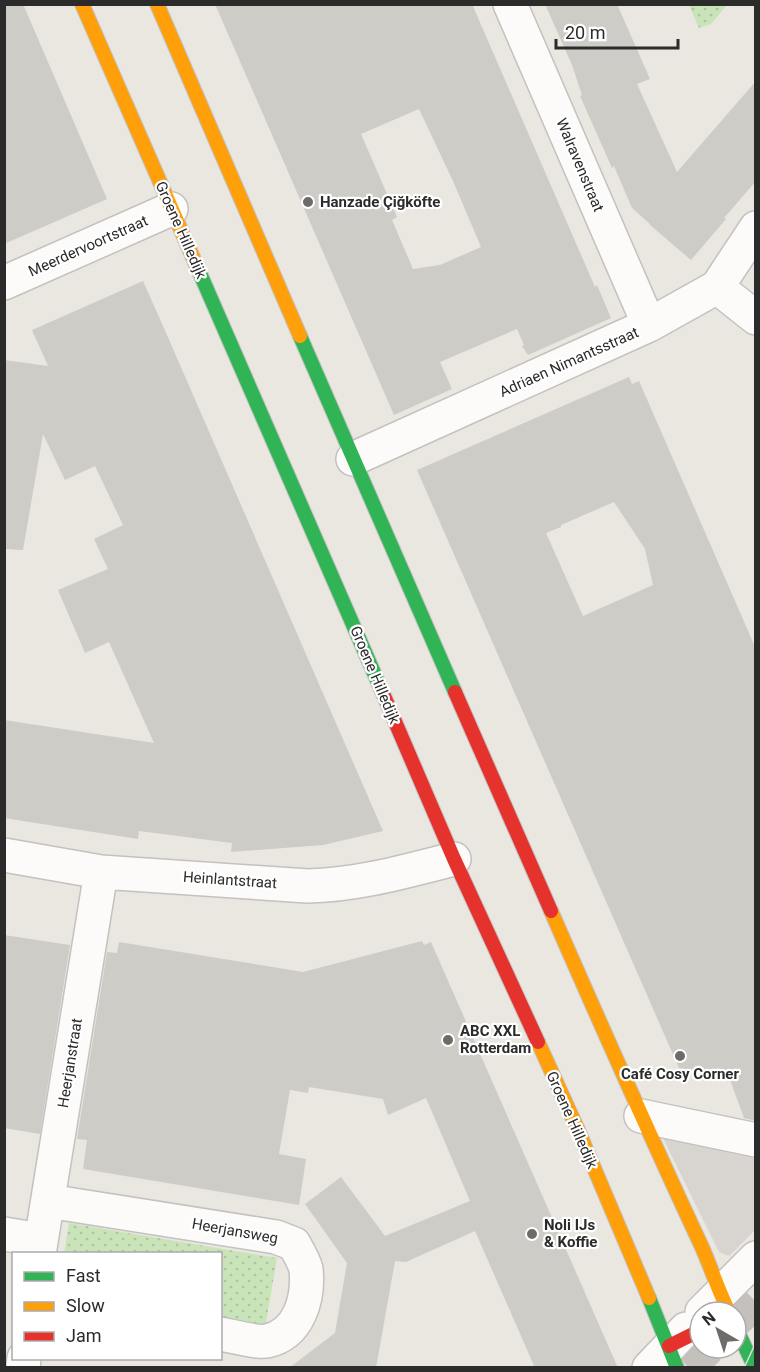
<svg xmlns="http://www.w3.org/2000/svg" width="760" height="1372" font-family="Roboto,sans-serif">
	<style>
		.grass { fill: url(#grass-dots) }
		.plaza { fill: #d8d4cf }
		.building { fill: #ceccc7; fill-rule: evenodd }
		.lines { fill: none; stroke-linecap: round; stroke-linejoin: round }
		.primary-tunnel { stroke: #c4c1bc; stroke-width: 33; stroke-dasharray: 33 16; stroke-linecap: butt }
		.street-casing { stroke: #c3c2c1; stroke-width: 36 }
		.fast-casing { stroke: #c3c2c1; stroke-width: 16 }
		.slow-casing { stroke: #c3c2c1; stroke-width: 16 }
		.jam-casing { stroke: #c3c2c1; stroke-width: 16 }
		.street { stroke: #fcfbfa; stroke-width: 33 }
		.fast { stroke: #30b455; stroke-width: 14 }
		.slow { stroke: #ff9f0a; stroke-width: 14 }
		.jam { stroke: #e5322d; stroke-width: 14 }
		.tram { stroke: #dedede; stroke-width: 1.5 }
		.poi-dot { fill: #6e6c6a; stroke: #fff; stroke-width: 2 }
		.labels { text-anchor: middle; stroke-width: 4.5; stroke-linejoin: round; paint-order: stroke }
		.street-label { font-size: 15px; fill: #2b2b2b; stroke: #fff }
		.poi-label { font-size: 15px; font-weight: bold; fill: #2b2b2b; stroke: #fff; text-anchor: start }
	</style>
	<defs>
		<pattern id="grass-dots" width="8" height="8" patternUnits="userSpaceOnUse" patternTransform="scale(1.5)"><rect width="8" height="8" fill="#c9e4b9"/><path d="M2 2h.1M6 6h.1" fill="none" stroke="#adc49f" stroke-width="1.8" stroke-linecap="round"/></pattern>
	</defs>
	<rect width="100%" height="100%" fill="#eae6e0"/>
	<path class="grass" d="M689,5H727L711,24L699,28Z
		M69,1223L277,1258L265,1328L221,1321L220,1254H64Z"/>
	<path class="plaza" d="M663,1138L755,1149V1230L729,1256L719,1252Z"/>
	<path class="building" d="M4,4H23L107,199L4,244Z
		M215,4H472L595,287L597,285L611,318L528,355L522,346L524,345L517,329L440,362L452,389L394,415ZM419,109L453,181L481,247L440,265L413,269L392,220L397,217L361,134Z
		M545,4H617L650,79L637,84L677,172L756,81V181L724,218L726,219L691,260L650,225V224L632,208L614,166L612,168L580,96L582,95L572,65Z
		M143,281L163,326L383,831L323,845L231,852L232,843L139,831L138,839L4,818V720L154,743L109,642L85,653L58,590L108,569L94,539L123,525L95,466L65,480L43,434L23,550L4,549V360L48,366L32,330Z
		M629,377L632,384L639,381L756,649V1121L744,1118L729,1077L679,1068L417,470ZM614,502L645,549L653,585L583,616L546,533L561,527V525Z
		M4,935L70,945L40,1134L4,1128Z
		M422,941L424,945L431,942L618,1368H535L475,1231L406,1262L395,1261L376,1368H289L335,1333L347,1263L305,1204L341,1177L385,1236L470,1201L426,1098L388,1115L383,1099L309,1087L308,1093L290,1090L279,1154L306,1159L299,1205L83,1169L87,1140L77,1139L107,952L117,953L119,942L303,972Z"/>
	<g class="lines">
		<path class="primary-tunnel" d="M736,1321L756,1302
			M689,1368L709,1348"/>
		<g class="street-casing">
			<path id="street" d="M510,4L649,325
				M4,283L171,209
				M717,287L756,318
				M353,459L649,325L717,287L756,228
				M4,855L101,872L308,886C358,885 406,871 454,859
				M641,1116L756,1140
				M48,1201L276,1237L294,1244C298,1251 304,1261 306,1269C309,1299 299,1334 267,1341C257,1343 232,1336 220,1334
				M4,1234L41,1240
				M39,1254L101,872
				M702,1312L756,1258
				M23,1368L24,1358
				M649,1368L686,1329"/>
		</g>
		<g class="fast-casing">
			<path id="fast" d="M195,262L381,689
				M300,336L455,692
				M649,1298L677,1368
				M736,1328L755,1368"/>
		</g>
		<g class="slow-casing">
			<path id="slow" d="M82,4L195,262
				M157,4L300,336
				M551,911C600,1023 649,1134 701,1245C711,1267 718,1290 729,1312
				M538,1042L578,1130L649,1298"/>
		</g>
		<g class="jam-casing">
			<path id="jam" d="M381,689L454,859L538,1042
				M455,692L551,911
				M669,1346L693,1334L700,1335"/>
		</g>
		<use href="#street" class="street"/>
		<use href="#fast" class="fast"/>
		<use href="#slow" class="slow"/>
		<use href="#jam" class="jam"/>
		<path class="tram" d="M744,1368L756,1342"/>
	</g>
	<g class="poi-dot">
		<circle cx="308" cy="202" r="6"/>
		<circle cx="448" cy="1040" r="6"/>
		<circle cx="680" cy="1056" r="6"/>
		<circle cx="532" cy="1234" r="6"/>
	</g>
	<g class="labels">
		<g class="street-label">
			<text transform="translate(580 165) rotate(67)" y="5">Walravenstraat</text>
			<text transform="translate(181 230) rotate(66)" y="5">Groene Hilledijk</text>
			<text transform="translate(88 246) rotate(-24)" y="5">Meerdervoortstraat</text>
			<text transform="translate(569 362) rotate(-24)" y="5">Adriaen Nimantsstraat</text>
			<text transform="translate(375 675) rotate(67)" y="5">Groene Hilledijk</text>
			<text transform="translate(230 880) rotate(4)" y="5">Heinlantstraat</text>
			<text transform="translate(70 1063) rotate(-81)" y="5">Heerjanstraat</text>
			<text transform="translate(572 1120) rotate(66)" y="5">Groene Hilledijk</text>
			<text transform="translate(235 1231) rotate(10)" y="5">Heerjansweg</text>
		</g>
		<g class="poi-label">
			<text x="320" y="207">Hanzade Çiğköfte</text>
			<text x="460" y="1036">ABC XXL<tspan x="460" dy="17">Rotterdam</tspan></text>
			<text x="680" y="1079" text-anchor="middle">Café Cosy Corner</text>
			<text x="544" y="1230">Noli IJs<tspan x="544" dy="17">&amp; Koffie</tspan></text>
		</g>
	</g>
	<rect width="760" height="1372" fill="none" stroke="#2b2b2b" stroke-width="12"/>
	<rect x="12" y="1252" width="210" height="108" fill="#ffffff" stroke="#aaaaaa" stroke-width="1.5"/>
	<rect x="24" y="1272" width="30" height="9" fill="#30b455" stroke="#aaaaaa" stroke-width="1.5"/>
	<text x="66" y="1282" font-size="18" fill="#2b2b2b">Fast</text>
	<rect x="24" y="1302" width="30" height="9" fill="#ff9f0a" stroke="#aaaaaa" stroke-width="1.5"/>
	<text x="66" y="1312" font-size="18" fill="#2b2b2b">Slow</text>
	<rect x="24" y="1332" width="30" height="9" fill="#e5322d" stroke="#aaaaaa" stroke-width="1.5"/>
	<text x="66" y="1342" font-size="18" fill="#2b2b2b">Jam</text>
	<g transform="translate(718 1330) rotate(321)"><circle r="28" fill="#ffffff" stroke="#aaaaaa" stroke-width="1.5"/>
	<path d="M0-4.5L10 22L0 15L-10 22Z" fill="#6e6c6a"/>
	<text y="-9" font-size="16" font-weight="bold" text-anchor="middle" fill="#2b2b2b">N</text>
	</g>
	<path d="M556 39v9h122v-9" fill="none" stroke="#2b2b2b" stroke-width="3"/>
	<text x="565" y="39" font-size="18" fill="#2b2b2b" stroke="#ffffff" stroke-width="4.5" paint-order="stroke">20 m</text>
</svg>
